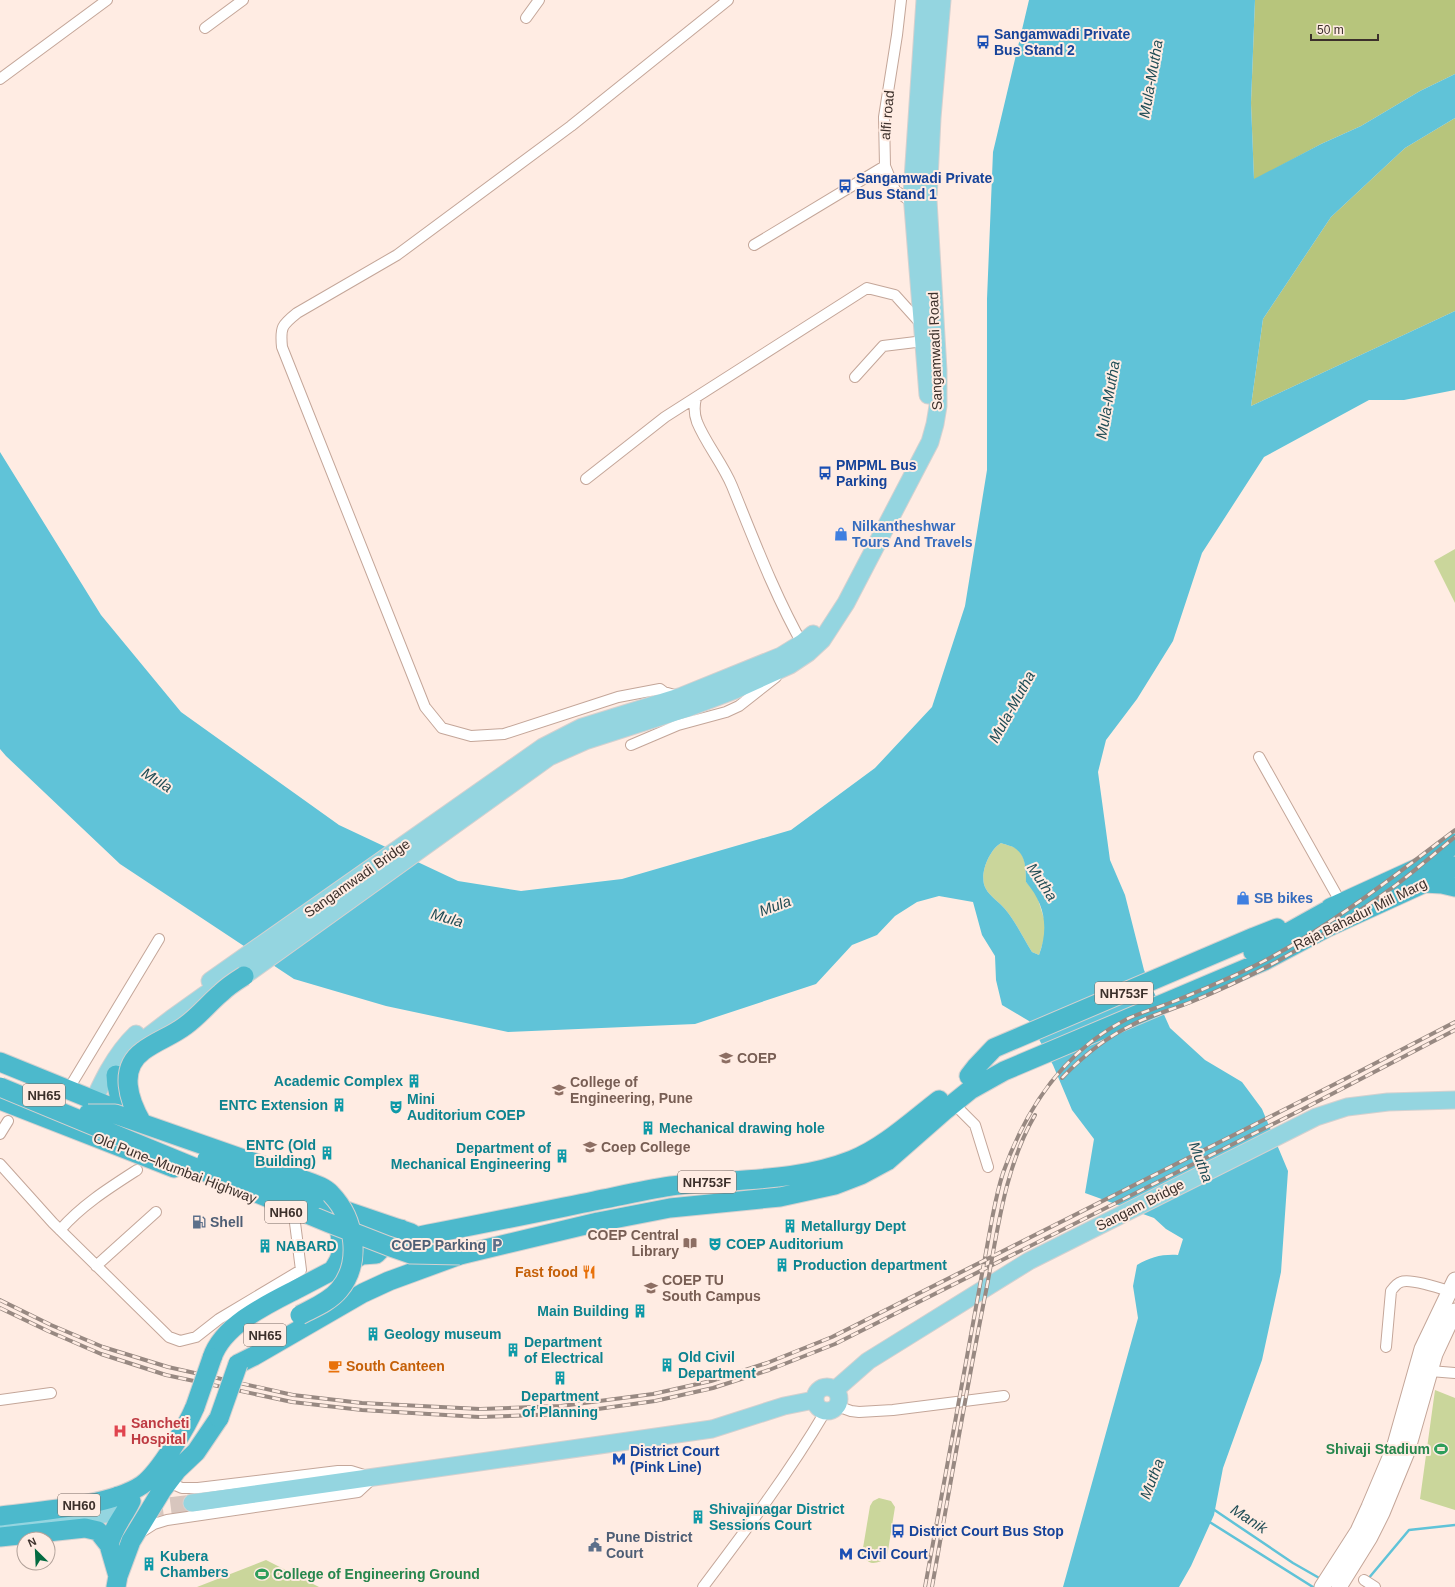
<svg xmlns="http://www.w3.org/2000/svg" width="1455" height="1587" font-family="Helvetica,sans-serif">
	<style>
		.green { fill: #cad69b }
		.forest { fill: #b7c57c }
		.water { fill: #60c3d8; fill-rule: evenodd }
		.lines { fill: none; stroke-linecap: round; stroke-linejoin: round }
		.stream { stroke: #60c3d8; stroke-width: 2.5 }
		.primary-tunnel { stroke: #d8c6be; stroke-width: 17; stroke-dasharray: 17 8; stroke-linecap: butt }
		.street-casing { stroke: #c4a699; stroke-width: 12 }
		.secondary-casing { stroke: #c4a699; stroke-width: 17 }
		.primary-casing { stroke: #d4d1d0; stroke-width: 19 }
		.highway-casing { stroke: #d4d1d0; stroke-width: 21 }
		.street { stroke: #fff; stroke-width: 10 }
		.secondary { stroke: #fff; stroke-width: 15 }
		.primary { stroke: #94d5e0; stroke-width: 17 }
		.highway { stroke: #4cb9cc; stroke-width: 19 }
		.rail-casing { stroke: #988982; stroke-width: 4 }
		.rail { stroke: #ffece3; stroke-width: 2.5; stroke-dasharray: 8; stroke-linecap: butt }
		.highway-bridge-casing { stroke: #d4d1d0; stroke-width: 21; stroke-linecap: butt }
		.highway-bridge { stroke: #4cb9cc; stroke-width: 19 }
		.labels { text-anchor: middle; stroke-width: 4; stroke-linejoin: round; paint-order: stroke }
		.shield { fill: #ffece3; stroke: #766862; stroke-width: 1 }
		.shield-label { font-size: 13px; font-weight: bold; fill: #3c302b }
		.transit-label { font-size: 14px; font-weight: bold; fill: #164399; stroke: #ffece3; text-anchor: start }
		.street-label { font-size: 14px; fill: #3c302b; stroke: #ffece3 }
		.shop-label { font-size: 14px; font-weight: bold; fill: #366cbe; stroke: #ffece3; text-anchor: start }
		.education-label { font-size: 14px; font-weight: bold; fill: #785e54; stroke: #ffece3; text-anchor: start }
		.culture-label { font-size: 14px; font-weight: bold; fill: #0d838f; stroke: #ffece3; text-anchor: start }
		.service-label { font-size: 14px; font-weight: bold; fill: #4e5e75; stroke: #ffece3; text-anchor: start }
		.food-label { font-size: 14px; font-weight: bold; fill: #c56008; stroke: #ffece3; text-anchor: end }
		.health-label { font-size: 14px; font-weight: bold; fill: #be3a42; stroke: #ffece3; text-anchor: start }
		.leisure-label { font-size: 14px; font-weight: bold; fill: #27864d; stroke: #ffece3; text-anchor: end }
		.water-label { font-size: 15px; font-style: italic; fill: #214d56; stroke: #ffece3 }
	</style>
	<rect width="100%" height="100%" fill="#ffece3"/>
	<path class="green" d="M1455,549V603L1434,561Z
		M1001,843C1006,845 1013,846 1017,849C1026,856 1026,871 1026,882L1036,893L1046,925L1044,939L1039,955L1032,952C1023,938 1016,922 1005,909C1001,904 989,895 986,889C978,876 989,850 1001,843Z
		M1435,1390L1455,1398V1510L1420,1499Z
		M879,1498L891,1501L895,1507L887,1557C877,1565 868,1566 862,1554L870,1506L873,1501Z
		M266,1560L319,1587H197Z"/>
	<path class="forest" d="M1255,0H1455V74L1420,91L1361,126L1321,144L1254,180L1251,103Z
		M1455,118V311L1251,406L1263,319L1331,217L1405,148Z"/>
	<path class="water" d="M1029,0H1255L1251,103L1254,179L1321,144L1361,126L1420,91L1455,74V118L1405,148L1331,217L1263,319L1251,406L1455,311V390L1404,400H1369L1264,457L1202,553L1173,641L1137,699L1106,740L1098,772L1110,860L1125,895L1144,970L1170,1028L1205,1060L1242,1082L1262,1109L1288,1171L1281,1272L1262,1360L1223,1468L1214,1515L1191,1566L1179,1587H1063L1138,1318L1133,1286L1137,1265C1150,1257 1163,1254 1178,1255L1183,1239L1166,1229L1154,1218L1085,1193L1094,1139L1072,1110L1053,1065L1029,1021L1002,1005L996,980L995,956L982,935L973,902L939,896L917,902L895,916L877,935L852,945L816,984L695,1024L508,1032L386,1006L294,979L120,864L6,756L0,749V452L101,615L181,712L339,825L458,881L521,891L622,879L791,830L875,768L932,707L965,606L987,470V299L993,152ZM1001,843C1006,845 1013,846 1016,849C1026,856 1026,871 1026,882C1045,904 1049,928 1039,955L1032,952C1023,938 1016,922 1005,909C1001,904 989,895 986,889C978,876 989,850 1001,843Z"/>
	<g class="lines">
		<path class="stream" d="M1213,1509L1293,1563L1321,1579
			M1208,1521L1313,1587
			M1368,1579L1409,1530L1455,1525"/>
		<path class="primary-tunnel" d="M121,1512L192,1503"/>
		<g class="street-casing">
			<path id="street" d="M901,0L897,35L884,117L885,166L895,190L914,204
				M526,18L539,0
				M205,28L243,0
				M0,79L107,0
				M754,245L885,166
				M855,377L883,346L924,341
				M696,398C694,406 694,414 697,422C706,444 723,464 732,486C754,540 775,596 804,647
				M586,479L665,417L867,288L895,295L922,325
				M678,696L664,692L660,689L618,697L504,734L471,736L442,728L425,707L282,347C280,327 282,325 297,313L397,255L571,126L728,0
				M631,745L678,725L726,712L739,706L776,677
				M1259,757L1341,903
				M68,1090L159,939
				M953,1103L975,1125L988,1167
				M0,1134L8,1121
				M0,1164L53,1223L169,1337L180,1341L196,1337L219,1319L301,1270L294,1215
				M60,1230C82,1205 109,1188 137,1170
				M96,1266L156,1212
				M1386,1347L1391,1291C1394,1287 1397,1283 1401,1282C1409,1278 1440,1288 1449,1291
				M1430,1371L1455,1373
				M0,1400L51,1393
				M837,1406L851,1411L859,1412L893,1410L1004,1396
				M172,1477L175,1485L182,1488H198L338,1471H351L364,1475
				M140,1533L154,1524L167,1520L358,1492L373,1478
				M1364,1580L1375,1587
				M703,1587C746,1530 789,1473 825,1412"/>
		</g>
		<g class="secondary-casing">
			<path id="secondary" d="M1322,1587L1358,1531L1369,1507L1394,1448L1422,1349L1455,1280
				M1339,1587L1370,1537L1382,1513L1407,1452L1435,1354L1455,1311"/>
		</g>
		<g class="primary-casing">
			<path id="primary" d="M925,0L912,194L928,395
				M210,981L543,747L582,727L682,696L781,656L802,643L813,634
				M133,1051L141,1042L171,1019L206,994L222,984L244,976L549,757L585,741L685,709L735,690L790,665L808,653L822,640L846,603L930,442L935,424L938,406V370L928,200L932,118L942,0
				M89,1111C101,1084 114,1055 136,1034
				M815 1399a12 12 0 1 1 24 0a12 12 0 1 1-24 0Z
				M835,1390L868,1361L1029,1261L1316,1117L1347,1107L1388,1102L1455,1100
				M192,1503L712,1429L784,1406L814,1400
				M0,1527L121,1512"/>
		</g>
		<g class="highway-casing">
			<path id="highway" d="M1424,883L1442,884L1455,887
				M1330,908L1433,861L1455,843
				M1253,952L1341,903
				M0,1062L128,1114
				M116,1075C116,1090 120,1101 128,1114
				M969,1076L976,1067L994,1048L1254,937L1277,928
				M0,1100L174,1168
				M314,1200L411,1233
				M419,1236C477,1225 535,1213 594,1201C619,1196 645,1190 671,1186C732,1178 794,1183 852,1160C883,1148 913,1120 939,1100
				M333,1270C343,1255 343,1251 340,1234
				M212,1358C223,1324 270,1303 299,1288C320,1277 341,1266 362,1255L376,1254L401,1229
				M238,1364L254,1356L363,1293L389,1281L460,1255L598,1222L670,1208L780,1197L835,1185L861,1175L887,1161L944,1111L970,1090L1004,1071L1264,961L1326,928L1429,881L1455,866
				M0,1516C39,1511 111,1506 142,1485C159,1473 187,1426 195,1407
				M0,1537L85,1528L98,1531L109,1545L118,1576
				M109,1545C112,1529 124,1516 131,1501L127,1497L118,1496
				M116,1587L118,1576L131,1541L162,1490L177,1470L196,1452L219,1418"/>
		</g>
		<use href="#street" class="street"/>
		<use href="#secondary" class="secondary"/>
		<use href="#primary" class="primary"/>
		<use href="#highway" class="highway"/>
		<g class="rail-casing">
			<path id="rail" d="M1062,1078C1082,1057 1105,1038 1132,1025C1150,1015 1171,1010 1191,1002C1220,990 1248,977 1276,962C1317,939 1358,913 1396,885C1416,870 1435,853 1455,837
				M0,1300L51,1325L103,1347L168,1367L293,1395L362,1403L480,1409L561,1406L653,1394L711,1381L767,1363L832,1337L1339,1082L1455,1022
				M0,1308L48,1331L101,1354L166,1375L292,1402L362,1410L479,1417L562,1414L655,1401L713,1388L769,1370L835,1344L1303,1109L1455,1030
				M925,1587L992,1219C995,1204 998,1188 1003,1173C1026,1108 1064,1051 1127,1019C1142,1012 1159,1007 1175,1001C1204,989 1233,977 1262,962C1331,926 1393,877 1455,830
				M932,1587C950,1487 967,1386 987,1286C998,1228 1005,1167 1035,1115"/>
		</g>
		<use href="#rail" class="rail"/>
		<g class="highway-bridge-casing">
			<path id="highway-bridge" d="M0,1087L329,1223L388,1246L411,1254L460,1255
				M88,1114H115L301,1179C311,1183 324,1186 331,1194C355,1219 362,1263 339,1290C329,1302 313,1308 300,1315
				M142,1123C129,1101 118,1069 143,1051C156,1041 172,1036 185,1026C199,1016 209,1003 221,993C228,986 236,981 244,976
				M207,1159L314,1200
				M195,1407L212,1358
				M219,1418L238,1364"/>
		</g>
		<use href="#highway-bridge" class="highway-bridge"/>
	</g>
	<defs>
		<g id="bus-bare" transform="scale(1.08)"><path d="M-5-6H5V4H4V6H2V4H-2V6H-4V4H-5ZM-3.5-4V0h7V-4ZM-3.5 1.2v1.5H-2V1.2ZM2 1.2v1.5H3.5V1.2Z" fill="#1a4fb4" stroke="#ffece3" stroke-width="2.5" paint-order="stroke"/></g>
		<g id="shop-bare" transform="scale(1.08)"><path d="M-5-2.5h2.3a2.7 3.5 0 0 1 5.4 0H5L5.5 6h-11ZM-1.5-2.5h3a1.5 2.3 0 0 0-3 0Z" fill="#3f7fe0" stroke="#ffece3" stroke-width="2.5" paint-order="stroke"/></g>
		<g id="university-bare" transform="scale(1.08)"><path d="M0-5L7-2L0 1L-7-2ZM-4 1L0 2.5L4 1V4Q0 6-4 4Z" fill="#8d6e63" stroke="#ffece3" stroke-width="2.5" paint-order="stroke"/></g>
		<g id="building-bare" transform="scale(1.08)"><path d="M-4-6H4V6H1V3H-1V6H-4ZM-2.5-4.3h1.7v1.8h-1.7ZM.8-4.3h1.7v1.8H.8ZM-2.5-1h1.7V.8h-1.7ZM.8-1h1.7V.8H.8Z" fill="#0f9aa8" stroke="#ffece3" stroke-width="2.5" paint-order="stroke"/></g>
		<g id="theatre-bare" transform="scale(1.08)"><path d="M-5-5.5Q0-4 5-5.5V0Q5 5 0 6Q-5 5-5 0ZM-3.3-2.5H-1v1.5H-3.3ZM1-2.5H3.3v1.5H1ZM-2.8 1Q0 5.5 2.8 1Z" fill="#0f9aa8" stroke="#ffece3" stroke-width="2.5" paint-order="stroke"/></g>
		<g id="fuel-bare" transform="scale(1.08)"><path d="M-5.5-6h7V0h2V4h1.3V-2.5L3-4.5l.8-.8L6-3V5H2.5V1h-1V6h-7ZM-4.2-4.7v3.2H.2V-4.7Z" fill="#5c6f8a" stroke="#ffece3" stroke-width="2.5" paint-order="stroke"/></g>
		<g id="library-bare" transform="scale(1.08)"><path d="M-6-4Q-3-5.5-.7-3.5V5Q-3 3-6 4ZM6-4Q3-5.5 .7-3.5V5Q3 3 6 4Z" fill="#8d6e63" stroke="#ffece3" stroke-width="2.5" paint-order="stroke"/></g>
		<g id="parking-bare" transform="scale(1.08)"><path d="M-3.5-5.5H1a3.5 3.5 0 0 1 0 7H-1V5.5H-3.5ZM-1-3.4V-.6H.8a1.4 1.4 0 0 0 0-2.8Z" fill="#5c6f8a" stroke="#ffece3" stroke-width="2.5" paint-order="stroke"/></g>
		<g id="restaurant-bare" transform="scale(1.08)"><path d="M-5-6h1v4h1v-4h1v4h1v-4h1v5L-1.5 .5V6h-2V.5L-5-1ZM5-6V6H3V1.5H1.5Q1.5-4 5-6Z" fill="#e8710a" stroke="#ffece3" stroke-width="2.5" paint-order="stroke"/></g>
		<g id="cafe-bare" transform="scale(1.08)"><path d="M-5.5-4.5H6V0H3Q3 3.5 0 3.5H-2.5Q-5.5 3.5-5.5 0ZM3-3.2v2h1.7v-2ZM-6 4.5H4V6H-6Z" fill="#e8710a" stroke="#ffece3" stroke-width="2.5" paint-order="stroke"/></g>
		<g id="hospital-bare" transform="scale(1.08)"><path d="M-5-5h3v3.5h4V-5h3V5h-3V1.5h-4V5h-3Z" fill="#e0444e" stroke="#ffece3" stroke-width="2.5" paint-order="stroke"/></g>
		<g id="stadium-bare" transform="scale(1.08)"><path d="M0-5a6.5 5 0 1 0 0 10a6.5 5 0 1 0 0-10ZM-3.5-1.8h7v3.6h-7Z" fill="#2e9e5b" stroke="#ffece3" stroke-width="2.5" paint-order="stroke"/></g>
		<g id="metro-bare" transform="scale(1.08)"><path d="M-5.5 5V-5H-3L0 0L3-5H5.5V5H3V-.5L0 4L-3-.5V5Z" fill="#1a4fb4" stroke="#ffece3" stroke-width="2.5" paint-order="stroke"/></g>
		<g id="civic-bare" transform="scale(1.08)"><path d="M-.6-6.5H3V-4.5H.6V-3L4-1V1h2V6H-6V1h2V-1L-.6-3ZM-1.2 2.5V6h2.4V2.5Z" fill="#5c6f8a" stroke="#ffece3" stroke-width="2.5" paint-order="stroke"/></g>
	</defs>
	<g fill-rule="evenodd">
		<use href="#bus-bare" x="983" y="42"/>
		<use href="#bus-bare" x="845" y="186"/>
		<use href="#bus-bare" x="825" y="473"/>
		<use href="#shop-bare" x="841" y="534"/>
		<use href="#shop-bare" x="1243" y="898"/>
		<use href="#university-bare" x="726" y="1058"/>
		<use href="#building-bare" x="414" y="1081"/>
		<use href="#university-bare" x="559" y="1090"/>
		<use href="#building-bare" x="339" y="1105"/>
		<use href="#theatre-bare" x="396" y="1107"/>
		<use href="#building-bare" x="648" y="1128"/>
		<use href="#university-bare" x="590" y="1147"/>
		<use href="#building-bare" x="327" y="1153"/>
		<use href="#building-bare" x="562" y="1156"/>
		<use href="#fuel-bare" x="199" y="1222"/>
		<use href="#building-bare" x="790" y="1226"/>
		<use href="#library-bare" x="690" y="1243"/>
		<use href="#theatre-bare" x="715" y="1244"/>
		<use href="#parking-bare" x="497" y="1245"/>
		<use href="#building-bare" x="265" y="1246"/>
		<use href="#building-bare" x="782" y="1265"/>
		<use href="#restaurant-bare" x="589" y="1272"/>
		<use href="#university-bare" x="651" y="1288"/>
		<use href="#building-bare" x="640" y="1311"/>
		<use href="#building-bare" x="373" y="1334"/>
		<use href="#building-bare" x="513" y="1350"/>
		<use href="#building-bare" x="667" y="1365"/>
		<use href="#cafe-bare" x="335" y="1366"/>
		<use href="#building-bare" x="560" y="1378"/>
		<use href="#hospital-bare" x="120" y="1431"/>
		<use href="#stadium-bare" x="1441" y="1449"/>
		<use href="#metro-bare" x="619" y="1459"/>
		<use href="#building-bare" x="698" y="1517"/>
		<use href="#bus-bare" x="898" y="1531"/>
		<use href="#civic-bare" x="595" y="1545"/>
		<use href="#metro-bare" x="846" y="1554"/>
		<use href="#building-bare" x="149" y="1564"/>
		<use href="#stadium-bare" x="262" y="1574"/>
	</g>
	<g class="labels">
		<g class="shield">
			<rect x="1095" y="982" width="58" height="22" rx="3"/>
			<rect x="23" y="1084" width="42" height="22" rx="3"/>
			<rect x="678" y="1171" width="58" height="22" rx="3"/>
			<rect x="265" y="1201" width="42" height="22" rx="3"/>
			<rect x="244" y="1324" width="42" height="22" rx="3"/>
			<rect x="58" y="1494" width="42" height="22" rx="3"/>
		</g>
		<g class="shield-label">
			<text x="1124" y="998">NH753F</text>
			<text x="44" y="1100">NH65</text>
			<text x="707" y="1187">NH753F</text>
			<text x="286" y="1217">NH60</text>
			<text x="265" y="1340">NH65</text>
			<text x="79" y="1510">NH60</text>
		</g>
		<g class="transit-label">
			<text x="994" y="39">Sangamwadi Private<tspan x="994" dy="16">Bus Stand 2</tspan></text>
			<text x="856" y="183">Sangamwadi Private<tspan x="856" dy="16">Bus Stand 1</tspan></text>
			<text x="836" y="470">PMPML Bus<tspan x="836" dy="16">Parking</tspan></text>
			<text x="630" y="1456">District Court<tspan x="630" dy="16">(Pink Line)</tspan></text>
			<text x="909" y="1536">District Court Bus Stop</text>
			<text x="857" y="1559">Civil Court</text>
		</g>
		<g class="street-label">
			<text transform="translate(887 115) rotate(-85)" y="5">alfi road</text>
			<text transform="translate(935 351) rotate(-92)" y="5">Sangamwadi Road</text>
			<text transform="translate(357 878) rotate(-35)" y="5">Sangamwadi Bridge</text>
			<text transform="translate(1360 914) rotate(-26)" y="5">Raja Bahadur Mill Marg</text>
			<text transform="translate(175 1168) rotate(21)" y="5">Old Pune–Mumbai Highway</text>
			<text transform="translate(1140 1205) rotate(-27)" y="5">Sangam Bridge</text>
		</g>
		<g class="shop-label">
			<text x="852" y="531">Nilkantheshwar<tspan x="852" dy="16">Tours And Travels</tspan></text>
			<text x="1254" y="903">SB bikes</text>
		</g>
		<g class="education-label">
			<text x="737" y="1063">COEP</text>
			<text x="570" y="1087">College of<tspan x="570" dy="16">Engineering, Pune</tspan></text>
			<text x="601" y="1152">Coep College</text>
			<text x="679" y="1240" text-anchor="end">COEP Central<tspan x="679" dy="16">Library</tspan></text>
			<text x="662" y="1285">COEP TU<tspan x="662" dy="16">South Campus</tspan></text>
		</g>
		<g class="culture-label">
			<text x="403" y="1086" text-anchor="end">Academic Complex</text>
			<text x="407" y="1104">Mini<tspan x="407" dy="16">Auditorium COEP</tspan></text>
			<text x="328" y="1110" text-anchor="end">ENTC Extension</text>
			<text x="659" y="1133">Mechanical drawing hole</text>
			<text x="316" y="1150" text-anchor="end">ENTC (Old<tspan x="316" dy="16">Building)</tspan></text>
			<text x="551" y="1153" text-anchor="end">Department of<tspan x="551" dy="16">Mechanical Engineering</tspan></text>
			<text x="801" y="1231">Metallurgy Dept</text>
			<text x="726" y="1249">COEP Auditorium</text>
			<text x="276" y="1251">NABARD</text>
			<text x="793" y="1270">Production department</text>
			<text x="629" y="1316" text-anchor="end">Main Building</text>
			<text x="384" y="1339">Geology museum</text>
			<text x="524" y="1347">Department<tspan x="524" dy="16">of Electrical</tspan></text>
			<text x="678" y="1362">Old Civil<tspan x="678" dy="16">Department</tspan></text>
			<text x="560" y="1401" text-anchor="middle">Department<tspan x="560" dy="16">of Planning</tspan></text>
			<text x="709" y="1514">Shivajinagar District<tspan x="709" dy="16">Sessions Court</tspan></text>
			<text x="160" y="1561">Kubera<tspan x="160" dy="16">Chambers</tspan></text>
		</g>
		<g class="service-label">
			<text x="210" y="1227">Shell</text>
			<text x="486" y="1250" text-anchor="end">COEP Parking</text>
			<text x="606" y="1542">Pune District<tspan x="606" dy="16">Court</tspan></text>
		</g>
		<g class="food-label">
			<text x="578" y="1277">Fast food</text>
			<text x="346" y="1371" text-anchor="start">South Canteen</text>
		</g>
		<g class="health-label">
			<text x="131" y="1428">Sancheti<tspan x="131" dy="16">Hospital</tspan></text>
		</g>
		<g class="leisure-label">
			<text x="1430" y="1454">Shivaji Stadium</text>
			<text x="273" y="1579" text-anchor="start">College of Engineering Ground</text>
		</g>
		<g class="water-label">
			<text transform="translate(1151 79) rotate(-80)" y="5">Mula-Mutha</text>
			<text transform="translate(1108 400) rotate(-80)" y="5">Mula-Mutha</text>
			<text transform="translate(1012 707) rotate(-61)" y="5">Mula-Mutha</text>
			<text transform="translate(157 780) rotate(32)" y="5">Mula</text>
			<text transform="translate(1042 882) rotate(56)" y="5">Mutha</text>
			<text transform="translate(775 906) rotate(-20)" y="5">Mula</text>
			<text transform="translate(447 918) rotate(16)" y="5">Mula</text>
			<text transform="translate(1201 1162) rotate(69)" y="5">Mutha</text>
			<text transform="translate(1152 1479) rotate(-69)" y="5">Mutha</text>
			<text transform="translate(1249 1519) rotate(33)" y="5">Manik</text>
		</g>
	</g>
	<g transform="translate(36 1551) rotate(336)"><circle r="19" fill="#ffece3" stroke="#b1a199"/>
	<path d="M0-3L7 15L0 10L-7 15Z" fill="#046b41"/>
	<text y="-6" font-size="11" font-weight="bold" text-anchor="middle" fill="#3c302b">N</text>
	</g>
	<path d="M1311 34v6h67v-6" fill="none" stroke="#3c302b" stroke-width="2"/>
	<text x="1317" y="34" font-size="12" fill="#3c302b" stroke="#ffece3" stroke-width="3" paint-order="stroke">50 m</text>
</svg>
